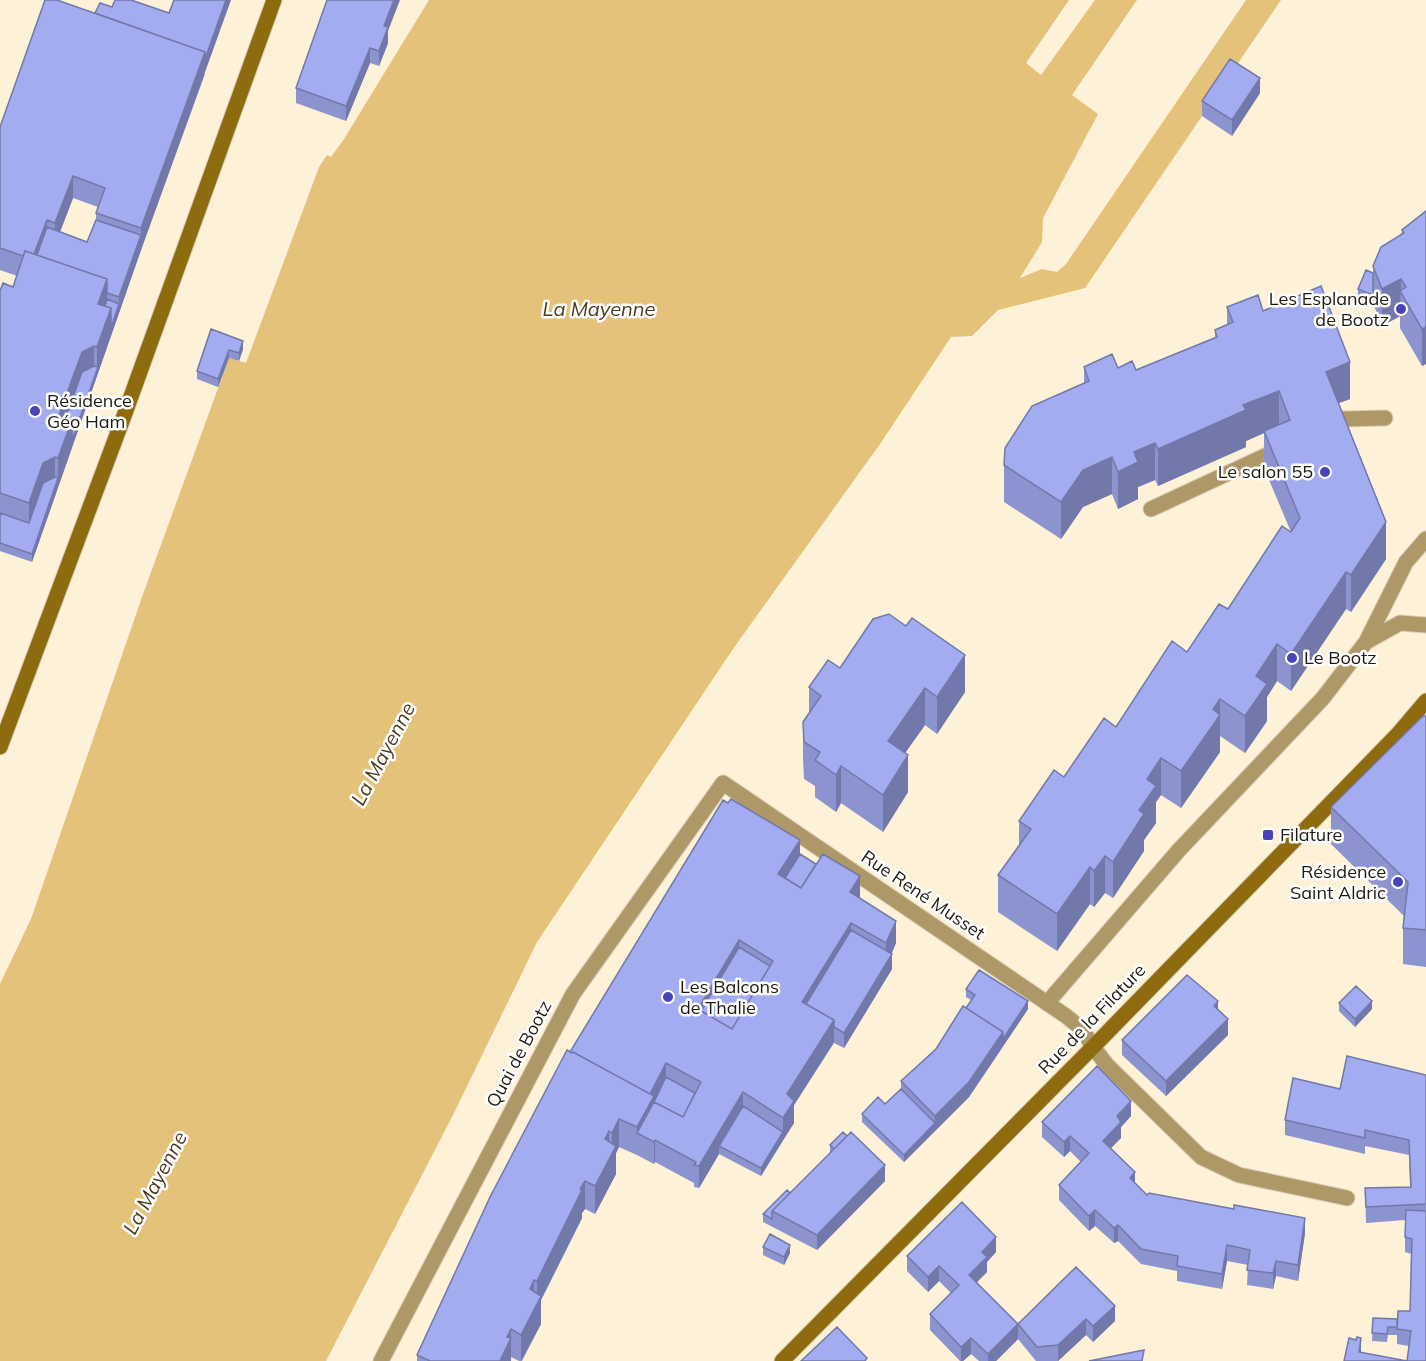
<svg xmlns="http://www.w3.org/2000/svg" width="1426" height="1361" font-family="Mulish,sans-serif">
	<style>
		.water { fill: #e4c27a }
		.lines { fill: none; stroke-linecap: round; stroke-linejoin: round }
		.lane-casing { stroke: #d9cfb7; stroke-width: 17 }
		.street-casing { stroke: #d9cfb7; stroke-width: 17 }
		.secondary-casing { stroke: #d9cfb7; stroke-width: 17 }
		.lane { stroke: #af9867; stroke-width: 15 }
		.street { stroke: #af9867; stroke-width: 15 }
		.secondary { stroke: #8e6b0f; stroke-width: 15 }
		.wall { fill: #8c94cf; fill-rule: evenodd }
		.shaded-wall { fill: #7278a9 }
		.building { fill: #a3acf1; stroke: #7278a9; stroke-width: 1.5; fill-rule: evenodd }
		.poi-dot { fill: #4743b9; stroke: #fff; stroke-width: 2 }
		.labels { text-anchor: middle; stroke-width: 5; stroke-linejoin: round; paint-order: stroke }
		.poi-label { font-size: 18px; fill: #1f1a0e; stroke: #fff; text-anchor: start }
		.street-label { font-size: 18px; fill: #1f1a0e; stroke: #fff }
		.water-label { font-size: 20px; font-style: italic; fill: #4a3b1b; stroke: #fff }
	</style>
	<rect width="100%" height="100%" fill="#fdf1d7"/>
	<path class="water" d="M429,0H1069L1026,63L1041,75L1095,0H1137L1072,95L1098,114L1043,218L1042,242L1020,278L1042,269L1057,272L1066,264L1246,0H1281L1085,288L998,310L972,336L951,337L880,444L733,649L537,942L454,1113L326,1361H0V984L31,919L142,597L229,358L246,363L319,167L327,155L331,157L344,139Z"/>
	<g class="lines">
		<g class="lane-casing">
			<path id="lane" d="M1336,423L1344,419L1385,418
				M1151,509L1282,448
				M1366,642L1406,562L1426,539
				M1047,1003L1179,850L1323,698L1366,642L1400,623L1426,625
				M1093,1047L1107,1065L1201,1157L1239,1175L1347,1198"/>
		</g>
		<g class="street-casing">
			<path id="street" d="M381,1361L573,994L723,783L1066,1016L1082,1029L1093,1047"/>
		</g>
		<g class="secondary-casing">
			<path id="secondary" d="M0,747L124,416L274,0
				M782,1361L1093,1047L1397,735L1426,701"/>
		</g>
		<use href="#lane" class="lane"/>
		<use href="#street" class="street"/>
		<use href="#secondary" class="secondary"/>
	</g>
	<path class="wall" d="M388,31V43L379,66L370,63L346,121L296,103V88Z
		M205,74L141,250L32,562L0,551V291L13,287L17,276L0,270V127ZM73,198L98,207L96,213V220L87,242L60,232Z
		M1260,93L1232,136L1202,116V101Z
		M1426,211V364L1422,366L1400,328V316L1382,326L1373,303L1358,297V289L1373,273V266L1402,234V230Z
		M1227,307L1263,311L1350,399L1338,403L1386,559L1351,612L1346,609L1291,691L1277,681L1267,697V721L1245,753L1220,736V752L1181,808L1161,795L1156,802V823L1144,840V851L1113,898L1105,893L1094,907L1090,904L1057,951L998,912V875L1019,846V821L1116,727L1228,609L1291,532L1264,468V433L1246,441V447L1158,486L1155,480L1138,487V499L1118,509L1112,494L1083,507L1061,539L1004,502V465L1084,384V367L1118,368L1136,370L1215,338V330L1227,325Z
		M211,329L243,349L239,361L229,358L218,387L197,379V371Z
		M840,668L965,692L937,734L925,725L905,753L908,792L883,832L841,803L836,812L815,797V786L804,779L803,759V722L809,713V687Z
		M1426,717V967L1403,964V928L1404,916L1331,844V807Z
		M800,854L860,898L896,943L892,953V969L844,1048L834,1043L794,1105V1123L761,1176L719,1154L699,1188L694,1187V1183L655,1162L654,1164L637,1155L619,1147L616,1153V1174L595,1214L585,1209L582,1213V1218L541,1300V1324L522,1361H519L511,1357V1361H417V1355L570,1052Z
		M966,989L1028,1009L969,1097L904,1162L862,1122V1114L885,1104L901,1089V1081L936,1049L971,1000L966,997Z
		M1339,1003L1372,1009L1355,1027L1339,1011Z
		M1218,1009L1228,1035L1166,1096L1122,1055V1040Z
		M1426,1075V1361H1344L1361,1352L1407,1361L1409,1346L1397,1344V1335H1388L1387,1342L1372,1341L1373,1318L1397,1319L1410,1311L1411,1254L1405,1252V1220L1366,1223L1365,1188L1410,1187L1409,1155L1365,1146V1154L1285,1135V1120Z
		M1131,1116L1121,1127V1138L1111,1148L1135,1183L1147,1195L1305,1233L1298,1281L1276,1276L1273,1289L1247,1285L1248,1265L1227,1261L1222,1289L1177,1281V1271L1141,1264L1118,1241L1114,1243L1095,1226L1089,1231L1059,1200V1185L1081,1162L1070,1151L1064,1157L1042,1137V1122Z
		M830,1145L885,1181L817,1250L763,1222V1214L790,1193L830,1153Z
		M763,1247L790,1253L784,1265L763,1255Z
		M996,1252L987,1262V1272L977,1282L1018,1339L996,1361H979L971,1354L963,1361H960L930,1330V1314L951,1293L939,1281L928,1292L907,1271V1256Z
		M1115,1306V1321L1093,1342L1086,1335L1058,1361H1036L1018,1339V1324Z"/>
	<path class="shaded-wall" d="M226,0H231L141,250L32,562V554L58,478V458L72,420L97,367V347L111,308L119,304V297L141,235V228L205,52Z
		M394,0H400L388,31V43L379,66V51L384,26Z
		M370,48V63L346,121V106Z
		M1260,78V93L1232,136V120Z
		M73,176V198L55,245V223Z
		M47,220V242L32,259Z
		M107,279V307L98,304Z
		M1401,279L1400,316L1382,326V289Z
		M1426,327V364L1422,366V329Z
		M243,341V349L239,361V353Z
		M94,346V374L62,436L59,415L82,352Z
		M229,350V358L218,387V379Z
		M1350,362V399L1326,408V372Z
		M1279,391V428L1264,431V433L1246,441V447L1158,486V449L1243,405Z
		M1155,443V480L1138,487V499L1118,509V472L1134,452Z
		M55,457V485L29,531V503L43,463Z
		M1112,457V494L1083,507L1061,539V502L1083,470Z
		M1386,522V559L1351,612V575Z
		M1346,572V609L1291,691V654Z
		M1277,644V681L1267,697V721L1245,753V716L1256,676Z
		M965,655V692L937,734V697Z
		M925,688V725L888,777V741Z
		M1220,699V752L1181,808V771L1213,709Z
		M908,755V792L883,832V795Z
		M1161,758V795L1156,802V823L1144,840V851L1113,898V862L1139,810L1147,779Z
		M841,766V803L836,812V775Z
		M800,840V862L782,891L778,874Z
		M1105,856V893L1094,907V871Z
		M1090,867V904L1057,951V914Z
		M860,876V898L850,892Z
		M896,921V943L888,961L892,954V969L844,1048V1033L886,964V943Z
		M851,923V945L809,1013L802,1002Z
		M739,940V962L705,1020L698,1009Z
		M1028,1001V1009L969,1097L904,1162V1155L935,1123V1116Z
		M1218,1001V1016L1214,1006Z
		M1372,1001V1009L1355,1027V1019Z
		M1228,1019V1035L1166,1096V1081Z
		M834,1020V1042L794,1105V1123L783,1140V1118L787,1094Z
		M666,1063V1085L637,1133V1127L648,1099Z
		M743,1092V1114L719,1146V1154L699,1188V1166Z
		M1131,1101V1116L1121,1127V1138L1103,1156V1141L1117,1116Z
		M619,1119V1147L616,1153V1174L595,1214V1186L612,1154V1133Z
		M609,1131V1159L605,1139Z
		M783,1132V1140L761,1176V1168Z
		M1070,1136V1151L1064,1157V1142Z
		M655,1140V1162L654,1164V1142Z
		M885,1165V1181L817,1250V1235Z
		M1135,1172V1188L1130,1178Z
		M585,1181V1209L582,1213V1218L541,1300V1324L521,1361V1335L537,1305V1281Z
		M1095,1210V1226L1089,1231V1216Z
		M1305,1218V1233L1298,1281V1265Z
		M1118,1225V1241L1114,1243V1228Z
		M996,1237V1252L987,1262V1272L969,1290V1275L982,1252Z
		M790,1245V1253L784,1265V1257Z
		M1227,1245V1261L1222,1289V1274Z
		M1276,1261V1276L1273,1289V1273Z
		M939,1266V1281L928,1292V1277Z
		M534,1280V1308L530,1289Z
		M1115,1306V1321L1093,1342V1326Z
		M1086,1319V1335L1058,1361V1345Z
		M1018,1324V1339L996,1361H988V1354Z
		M511,1329V1361H500L507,1337Z
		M971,1338V1354L963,1361H961V1347Z
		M1361,1338V1354L1359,1352Z"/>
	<path class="building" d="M45,0H57L205,52L141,228L96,213L105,188L73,176L55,223L47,220L34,254L25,251L23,256L0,248V127Z
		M115,0H131L169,13L174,0H226L205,59V52L95,13L100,3L112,7Z
		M327,0H394L384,26L388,27L379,51L370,48L346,106L296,88Z
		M1230,59L1260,78L1232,120L1202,101Z
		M1426,211V327L1422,329L1400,291L1406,287L1401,279L1382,289L1373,266L1381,247L1404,233L1402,230Z
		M96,220L141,235L119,297L107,293V279L37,255L47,227L87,242Z
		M25,251L107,279L98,304L111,308L97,347L94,346L82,352L59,415L72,420L58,458L55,457L43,463L29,503L0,493V291L3,283L13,287Z
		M1366,270L1373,273V295L1358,289Z
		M1321,286L1350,362L1326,372L1386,522L1351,575L1346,572L1291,654L1277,644L1256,676L1267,684L1245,716L1220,699L1213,709L1220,715L1181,771L1161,758L1147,779L1156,786L1139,810L1144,814L1113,862L1105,856L1094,871L1090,867L1057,914L998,875L1031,829L1019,821L1054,770L1064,777L1104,718L1116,727L1172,641L1187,652L1219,604L1228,609L1282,526L1291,532L1300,518L1264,431L1290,420L1279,391L1243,405L1246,410L1158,449L1155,443L1134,452L1138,462L1118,472L1112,457L1083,470L1061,502L1004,465L1005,448L1032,406L1089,381L1084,367L1112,354L1118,368L1132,361L1136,370L1217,337L1215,330L1233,322L1227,307L1258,295L1263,311Z
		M107,299L119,304L111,328V308L105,306Z
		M211,329L243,341L239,353L229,350L218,379L197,371Z
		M94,366L98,367L72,440V420L66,417L82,372Z
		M55,477L58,478L32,554L0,543V513L29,523L43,483Z
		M889,614L906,626L912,618L965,655L937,697L925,688L888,741L908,755L883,795L841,766L836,775L815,760L820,752L804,742L803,722L821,696L809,687L828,660L840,668L873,619Z
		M1424,715L1426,717V930L1403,928L1408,882L1331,807Z
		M731,799L800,840L778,874L801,888L823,854L860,876L850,892L896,921L886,943L851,923L802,1002L834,1020L787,1094L794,1101L783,1118L743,1092L699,1166L694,1165L696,1162L655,1140L654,1142L637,1133L654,1102L683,1117L701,1082L666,1063L650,1094L573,1052L572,1053L570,1052L723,800L728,803ZM739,940L773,961L732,1029L698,1009Z
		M800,854L816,864L801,888L785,878Z
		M851,930L892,954L844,1033L834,1027V1020L806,1004Z
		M739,947L770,966L732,1029L701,1011Z
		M979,970L1028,1001L1003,1039V1032L966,1008L975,995L966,989Z
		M1187,975L1218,1001L1214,1006L1228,1019L1166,1081L1122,1040Z
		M1356,986L1372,1001L1355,1019L1339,1003Z
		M963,1006L1003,1032L969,1082L935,1116L901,1081L936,1049Z
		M567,1050L572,1053L573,1052L654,1096L637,1127L619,1119L612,1133L609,1131L605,1139L616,1146L595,1186L585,1181L580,1189L582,1190L537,1281L534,1280L530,1289L541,1296L521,1335L511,1329L507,1337L511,1338L500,1361H430L417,1355L490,1197Z
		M1347,1056L1426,1075V1204L1366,1207L1365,1188L1411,1187L1409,1140L1365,1130V1138L1285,1120L1293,1078L1340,1089Z
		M1097,1066L1131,1101L1117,1116L1121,1122L1103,1141L1135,1172L1130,1178L1147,1195L1149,1193L1234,1209V1205L1305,1218L1298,1265L1276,1261L1273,1273L1247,1270L1250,1250L1227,1245L1222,1274L1177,1266L1178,1256L1141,1249L1118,1225L1114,1228L1095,1210L1089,1216L1059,1185L1089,1153L1070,1136L1064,1142L1042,1122Z
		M666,1077L695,1093L683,1117L654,1102Z
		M901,1089L935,1123L904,1155L862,1114L878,1097L885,1104Z
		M743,1106L783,1132L761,1168L719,1146Z
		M843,1132L847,1136L834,1149L830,1145Z
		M851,1132L885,1165L817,1235L772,1211Z
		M787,1190L790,1193L772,1211V1219L763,1214Z
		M962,1202L996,1237L982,1252L987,1257L969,1275L1018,1324L988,1354L971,1338L961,1347L930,1314L959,1285L939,1266L928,1277L907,1256Z
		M1406,1210L1426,1211V1361H1344L1349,1338L1356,1340L1357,1337L1361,1338L1359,1352L1407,1361L1411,1331L1397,1329L1398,1311H1410L1412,1239L1405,1237Z
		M770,1234L790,1245L784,1257L763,1247Z
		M1076,1267L1115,1306L1093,1326L1086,1319L1058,1345L1037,1347L1018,1324Z
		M1373,1318L1397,1319V1327H1388L1387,1334L1372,1333Z
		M837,1327L867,1358L865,1361H801Z
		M1144,1350L1142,1361H1089Z"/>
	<g class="poi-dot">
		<circle cx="1401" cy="309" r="6"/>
		<circle cx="35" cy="411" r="6"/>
		<circle cx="1325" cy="472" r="6"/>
		<circle cx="1292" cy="658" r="6"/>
		<rect x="1262" y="829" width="12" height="12" rx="3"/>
		<circle cx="1398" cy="882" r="6"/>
		<circle cx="668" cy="997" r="6"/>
	</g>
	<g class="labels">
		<g class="poi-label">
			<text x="1389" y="305" text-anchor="end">Les Esplanade<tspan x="1389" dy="21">de Bootz</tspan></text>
			<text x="47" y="407">Résidence<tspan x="47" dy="21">Géo Ham</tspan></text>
			<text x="1313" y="478" text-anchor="end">Le salon 55</text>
			<text x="1304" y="664">Le Bootz</text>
			<text x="1280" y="841">Filature</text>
			<text x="1386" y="878" text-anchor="end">Résidence<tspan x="1386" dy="21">Saint Aldric</tspan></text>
			<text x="680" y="993">Les Balcons<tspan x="680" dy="21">de Thalie</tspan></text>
		</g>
		<g class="street-label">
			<text transform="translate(923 895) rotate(34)" y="6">Rue René Musset</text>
			<text transform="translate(1092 1019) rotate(-46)" y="6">Rue de la Filature</text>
			<text transform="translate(519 1054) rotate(-62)" y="6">Quai de Bootz</text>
		</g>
		<g class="water-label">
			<text x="599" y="316">La Mayenne</text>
			<text transform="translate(383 754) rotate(-62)" y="7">La Mayenne</text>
			<text transform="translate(155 1183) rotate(-62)" y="7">La Mayenne</text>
		</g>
	</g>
</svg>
